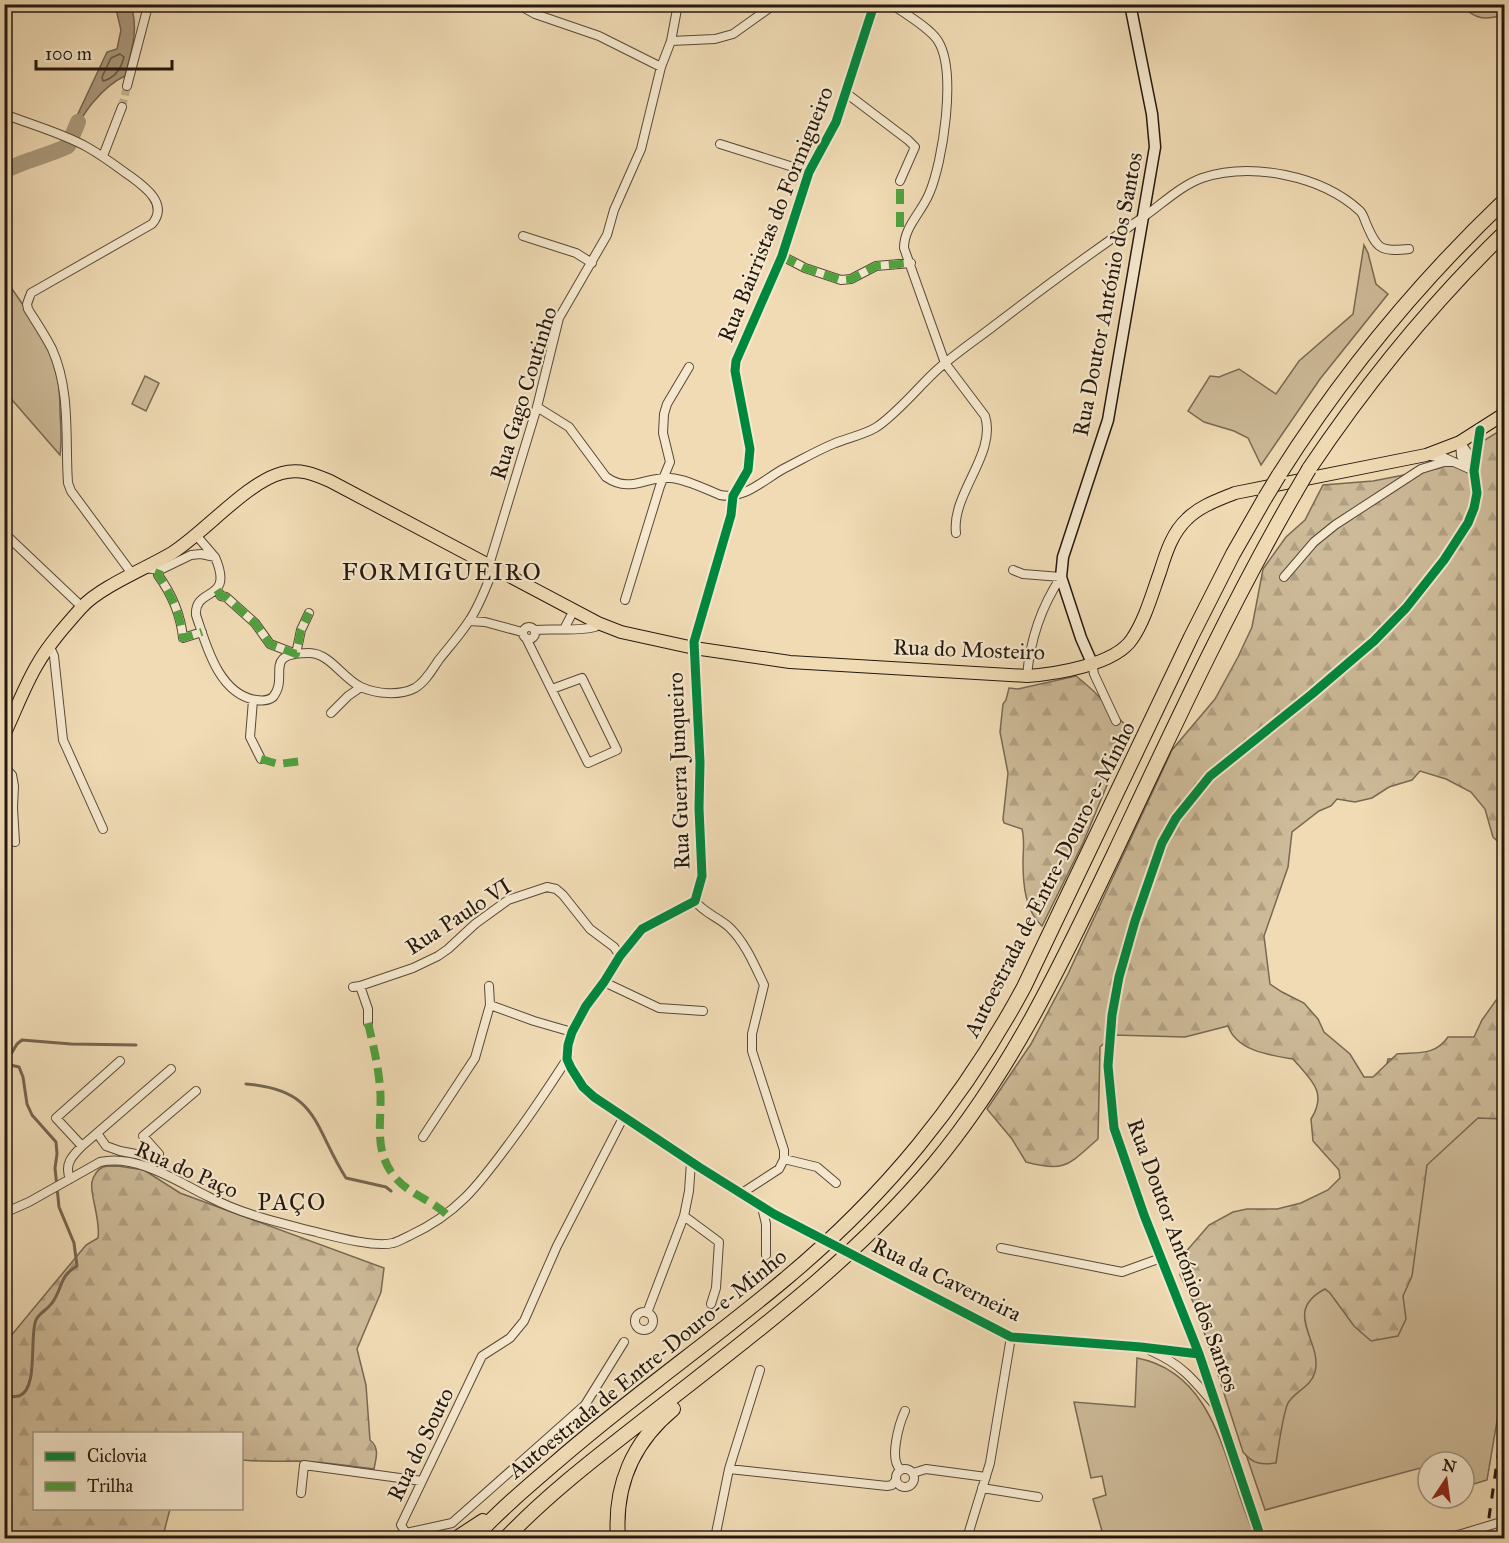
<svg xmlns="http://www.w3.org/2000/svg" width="1509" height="1543" font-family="'IM FELL Great Primer',serif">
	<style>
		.grass { fill: #cdba98; stroke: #786953; stroke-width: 1.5 }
		.forest { fill: url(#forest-firs); stroke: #786953; stroke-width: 1.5 }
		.water { fill: #ab997c; stroke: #756550; stroke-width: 1.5 }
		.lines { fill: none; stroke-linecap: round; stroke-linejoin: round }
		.shore { stroke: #685845; stroke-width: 1.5 }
		.stream { stroke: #756550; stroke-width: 3 }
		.river { stroke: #ab997c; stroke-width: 16 }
		.street-tunnel { stroke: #c7b493; stroke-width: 8; stroke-dasharray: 8 4; stroke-linecap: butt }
		.street-casing { stroke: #574938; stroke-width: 10 }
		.secondary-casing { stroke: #24180e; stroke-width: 13 }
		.primary-casing { stroke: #24180e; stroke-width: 14 }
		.highway-casing { stroke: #24180e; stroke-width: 16 }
		.street { stroke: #f5e8ce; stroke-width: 8 }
		.secondary { stroke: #f5e8ce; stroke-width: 10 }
		.primary { stroke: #f0dbb4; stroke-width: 12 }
		.highway { stroke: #f0dbb4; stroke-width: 14 }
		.rail { stroke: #24180e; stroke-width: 3; stroke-dasharray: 10 10; stroke-linecap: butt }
		.street-bridge-casing { stroke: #574938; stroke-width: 10; stroke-linecap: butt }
		.highway-bridge-casing { stroke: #24180e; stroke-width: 16; stroke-linecap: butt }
		.street-bridge { stroke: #f5e8ce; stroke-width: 8 }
		.highway-bridge { stroke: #f0dbb4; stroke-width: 14 }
		.quiet { stroke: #50a13e; stroke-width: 8; stroke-dasharray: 15 8; stroke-linecap: butt }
		.cycleway-casing { stroke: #f5e8ce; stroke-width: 13 }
		.cycleway { stroke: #00873e; stroke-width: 9 }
		.labels { text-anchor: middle; stroke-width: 4.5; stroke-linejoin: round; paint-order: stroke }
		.street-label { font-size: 22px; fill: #24180e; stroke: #f5e8ce }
		.neighbourhood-label { font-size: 24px; letter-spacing: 1.5px; fill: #24180e; stroke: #f5e8ce }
	</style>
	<defs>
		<pattern id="forest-firs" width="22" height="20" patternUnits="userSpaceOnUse" patternTransform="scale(1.5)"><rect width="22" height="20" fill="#cdba98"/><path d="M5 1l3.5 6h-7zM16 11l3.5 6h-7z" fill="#b09f82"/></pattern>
	</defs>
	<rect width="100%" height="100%" fill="#f0dbb4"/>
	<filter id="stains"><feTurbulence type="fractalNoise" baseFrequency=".00333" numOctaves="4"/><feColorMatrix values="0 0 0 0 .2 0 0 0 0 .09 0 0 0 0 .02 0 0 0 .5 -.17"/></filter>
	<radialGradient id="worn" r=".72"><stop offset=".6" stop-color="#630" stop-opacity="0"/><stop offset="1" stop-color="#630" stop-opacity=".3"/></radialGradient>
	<path class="grass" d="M1364,245L1368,253L1376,284L1388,294L1320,379L1261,465L1248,438L1234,431L1204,422L1188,411L1210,376L1219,377L1239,369L1276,394L1299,361L1353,314Z
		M4,278C26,308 51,343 58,381C60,392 60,403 60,413C61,428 62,441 60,455L13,401L5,388Z
		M145,376L159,383L146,411L132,404Z
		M1504,994V1380L1487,1480L1464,1487V1462H1428V1466L1265,1510L1178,1255L1338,1190L1364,1170L1388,1059L1483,1056Z
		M1137,1358C1221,1374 1225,1475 1256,1538H1088L1102,1531L1093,1499L1106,1495L1102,1476L1091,1478L1074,1402L1135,1407Z"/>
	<path class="forest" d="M1461,5H1504V15C1484,20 1476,20 1461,5Z
		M1504,428V847L1493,837L1485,809L1471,792L1446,779L1420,771L1412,780L1389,787L1372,798L1355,802L1337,799L1331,806L1319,811L1292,832L1288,867L1264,936L1270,984L1282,992L1304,1003L1318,1019L1324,1032L1350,1054L1364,1077H1373L1397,1054C1417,1052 1435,1056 1448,1037H1474L1482,1020L1504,989V1124L1501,1119L1478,1118L1427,1165L1412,1276L1403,1296L1406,1319L1398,1336L1371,1341L1354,1326L1330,1293L1325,1289C1281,1312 1323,1341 1315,1372C1311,1387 1295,1391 1288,1403C1283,1413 1278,1450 1276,1463C1261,1465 1253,1464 1243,1452L1197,1310L1180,1275L1183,1255L1209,1225L1233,1212L1247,1209H1277L1301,1203L1328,1190L1340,1178L1339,1170L1313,1141L1311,1119C1328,1092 1311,1080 1293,1059C1269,1055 1237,1051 1228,1026L1185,1037L1113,1035L1100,1047L1098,1139C1069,1164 1066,1173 1026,1162L1012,1139L987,1109L1031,1044L1068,974L1172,750L1215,699L1238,657L1252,627L1263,569L1286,537L1305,520L1323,485L1373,481L1440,468Z
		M1076,676C1089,686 1101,698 1112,710C1119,718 1123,725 1133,730L1120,754L1083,843L1042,926C1025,910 1023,885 1023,862C1023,850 1025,841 1022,829L1004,823L1003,819L1008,773L1000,732L1003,704L1006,700L1009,688L1018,689Z
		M118,1166L144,1170L180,1193L384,1268L381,1292L357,1349L366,1385L370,1440C380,1448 376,1458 374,1469C349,1466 323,1462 298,1461C279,1461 261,1462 242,1460V1434H34V1508L170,1509L164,1532L165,1538H5V1343L86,1245L98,1238C101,1220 89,1192 92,1182C93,1176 98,1169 103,1167C107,1166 113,1166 118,1166Z"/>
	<path class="water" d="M115,5H130C140,25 131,54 125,76C107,84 74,117 77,139L68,135L107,52L117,49L121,30Z"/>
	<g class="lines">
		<path class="shore" d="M120,54L124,57C121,69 115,78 103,81L102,77L111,58Z"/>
		<path class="stream" d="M4,1066L17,1044L22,1040L71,1044L136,1045
			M246,1084C319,1090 313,1126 346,1178L386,1187L391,1191
			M4,1396C8,1396 15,1397 19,1396C39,1389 29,1336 36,1320C38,1314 48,1309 52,1303C63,1288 59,1276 77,1266L74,1243L59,1207L55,1168L57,1154L56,1142L32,1115L27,1104L23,1077L19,1067L6,1064"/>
		<path class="river" d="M4,171C25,160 47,156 68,146L78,122"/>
		<path class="street-tunnel" d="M122,107L127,86"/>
		<g class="street-casing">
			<path id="street" d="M517,4L535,14L599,36L661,67
				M891,4C904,13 930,28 938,41C957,71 943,162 929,194C921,213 904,227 904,248L945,363L985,416C997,454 951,494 956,533
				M671,41L715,39L733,34L775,4
				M127,86L148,6L152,4
				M846,93L908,140L915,147L900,181
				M4,114C32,125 62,133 87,147C103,156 116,166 130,176C145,187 169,204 152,224L31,293L27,304L28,309C36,322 45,335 52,349C71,391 65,439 68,483L71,491L133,575
				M720,144L809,172
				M103,156L122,107
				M523,236L576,253L592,263
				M782,256L805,268L841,280L851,279L876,266L911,263
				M537,407L569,427L606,477C631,494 645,476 670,478C686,479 705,489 720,495C745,500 764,479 785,468C801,460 816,451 833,444C847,438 863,435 875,428C895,416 920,385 938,369C956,353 977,339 995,325C1043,288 1092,252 1142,218C1161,205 1180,186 1202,178C1251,162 1321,175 1360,211C1363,214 1364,218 1366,223C1377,249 1380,252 1409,249
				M1460,442L1461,456L1469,466
				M1460,442L1475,463
				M1431,456L1445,458L1474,471
				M4,533L82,607
				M196,535L214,556
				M489,565L537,407L559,318L607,235L614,210L641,149L661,67L671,41L678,4
				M145,568L160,570L191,555L201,554L215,557C235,603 194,586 196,615C206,644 218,694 256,700C262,701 268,701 273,697C290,676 261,653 309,653C330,653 343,679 361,687C376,694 400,696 415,688C425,682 432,670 438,661C448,648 460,635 469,621C480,605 487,585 494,567
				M160,570L158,575C171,593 181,616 183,638L202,632
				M1013,570L1023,574L1061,577C1041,607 1030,641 1027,676
				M1284,577L1314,542L1335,525L1421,469L1444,462H1454
				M217,590L221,596L226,597L255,623L270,644L296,654L301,630L309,613
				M625,600L660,486L670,462L663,433L664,414L667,404L689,367
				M469,621L485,622L522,632
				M523 633a6 6 0 1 1 12 0a6 6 0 1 1-12 0Z
				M564,629L574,610
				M535,630C555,628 575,632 595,627L598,623
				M526,638L588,763L617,750L582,678L552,689
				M50,647L54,656L63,740L103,829
				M1092,663L1094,674L1116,721
				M253,700L250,737L261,759
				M331,713L348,696L361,687
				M4,767L12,775L14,786L13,808L15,842
				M695,901C704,913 718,917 729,927C745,942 755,966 764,985L752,1034V1051L784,1150V1159L779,1169L742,1193
				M604,982L659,1008L703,1011
				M360,986L368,1009V1023
				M489,986L490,1005
				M353,987L360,986L413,968L438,956L448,949L475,924L508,900L547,887L556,889L563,895L590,929L614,947L620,956
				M624,1116L557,1246L524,1321L510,1338L482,1356L401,1525L406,1533L452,1523L585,1405L624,1342
				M97,1133L106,1146L120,1151L157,1158
				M423,1137L475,1058L490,1005L534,1021L572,1032
				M82,1146L56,1118L120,1061
				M784,1159L817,1167L836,1183
				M151,1168L159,1154L143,1136L196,1091
				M70,1179C64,1164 72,1156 82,1146L171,1069
				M762,1207L766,1224V1255
				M4,1213L29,1202L100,1162C138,1154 176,1181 209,1197C242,1214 273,1221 308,1230C329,1235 373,1248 393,1243C398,1242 404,1238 409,1236C459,1213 480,1183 511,1141C531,1114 549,1087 567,1059
				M684,1216L719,1242L716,1288L711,1304
				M792,1224L699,1167L594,1097C545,1053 574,1025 604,982C616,965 626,943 642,930C655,919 680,911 695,901L702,876L699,808L700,762L694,642L731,515L733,496L748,470L750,449L735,371L736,361L782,256L809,172L836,122L872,11L877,4
				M1001,1248L1122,1272L1161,1258
				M883,1270L1011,1337L1141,1347L1199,1354
				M635 1321a9 9 0 1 1 18 0a9 9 0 1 1-18 0Z
				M647,1313L684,1216L689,1191L691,1162
				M1151,1351C1181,1364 1193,1379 1214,1404
				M896 1478a9 9 0 1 1 18 0a9 9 0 1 1-18 0Z
				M729,1469L887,1486L892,1485L896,1480
				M900,1469C889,1459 899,1424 905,1411
				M913,1473L926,1469L986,1477
				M982,1488L1038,1497
				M301,1493L304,1465L422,1481
				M715,1538L729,1469L760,1370
				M967,1538L990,1463L1011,1337
				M1261,1538L1199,1354L1144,1215L1114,1128L1108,1066L1112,1015L1119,977L1135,921L1162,843L1176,818L1210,776L1312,694L1374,641L1406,608L1444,560L1468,523L1474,508L1477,493L1474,471L1480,430
				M1448,1538L1478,1529"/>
		</g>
		<g class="secondary-casing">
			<path id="secondary" d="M1092,663L1081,638L1061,577L1063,557L1108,420L1155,147L1152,114L1130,4"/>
		</g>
		<g class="primary-casing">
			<path id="primary" d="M4,735C15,712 24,687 37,665C49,644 66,625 82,607C100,587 147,568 172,553C204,533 247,482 282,473C299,468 314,474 330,481L598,623L621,632L694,648L790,662L1027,676C1055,674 1115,665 1132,639C1145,620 1152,594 1160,572C1166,553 1172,533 1187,519C1200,506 1218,500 1235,493L1426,455L1460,442L1504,414"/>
		</g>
		<g class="highway-casing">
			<path id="highway" d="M1309,469C1366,384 1431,304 1504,233
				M1279,475C1343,374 1418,283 1504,201
				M457,1538L483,1521
				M474,1538C499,1511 526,1488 554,1464C628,1399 709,1343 784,1280C885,1196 962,1102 1024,987L1191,637L1233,554L1265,498
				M506,1538C551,1491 603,1452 654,1412C752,1335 853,1261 934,1164C1012,1070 1063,961 1115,852C1172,731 1228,609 1295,493
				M618,1538C614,1486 633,1442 673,1409"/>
		</g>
		<use href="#street" class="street"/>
		<use href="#secondary" class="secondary"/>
		<use href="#primary" class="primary"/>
		<use href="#highway" class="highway"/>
		<path class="rail" d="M1486,1538L1504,1414"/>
		<g class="street-bridge-casing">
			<path id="street-bridge" d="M792,1224L883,1270
				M1478,1529L1501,1522"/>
		</g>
		<g class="highway-bridge-casing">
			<path id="highway-bridge" d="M1295,493L1309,469
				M1265,498L1279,475"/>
		</g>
		<use href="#street-bridge" class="street-bridge"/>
		<use href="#highway-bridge" class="highway-bridge"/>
		<path class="quiet" d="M900,227V181
			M782,256L805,268L841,280L851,279L876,266L911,263
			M160,570L158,575C171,593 181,616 183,638L202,632
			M217,590L221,596L226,597L255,623L270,644L296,654L301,630L309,613
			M261,759L278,764L303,761
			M368,1023C373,1044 378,1065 380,1087C383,1119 372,1148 394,1176C408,1194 430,1199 446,1214"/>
		<g class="cycleway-casing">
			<path id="cycleway" d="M877,4L872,11L836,122L809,172L782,256L736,361L735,371L750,449L748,470L733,496L731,515L694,642L700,762L699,808L702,876L695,901L642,929L620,956L604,982L586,1006L572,1032L568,1045L567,1059L571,1068L583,1087L594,1097L699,1167L774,1214L1011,1337L1141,1347L1199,1354
				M1261,1538L1199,1354L1144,1215L1114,1128L1108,1066L1112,1015L1119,977L1135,921L1162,843L1176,818L1210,776L1312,694L1374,641L1406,608L1444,560L1468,523L1474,508L1477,493L1474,471L1480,430"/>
		</g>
		<use href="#cycleway" class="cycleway"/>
	</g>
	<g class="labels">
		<g class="street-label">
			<text transform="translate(775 214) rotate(-68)" y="8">Rua Bairristas do Formigueiro</text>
			<text transform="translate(1107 294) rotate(-79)" y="8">Rua Doutor António dos Santos</text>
			<text transform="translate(523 393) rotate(-73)" y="8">Rua Gago Coutinho</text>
			<text transform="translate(969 649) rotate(2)" y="8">Rua do Mosteiro</text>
			<text transform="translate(678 771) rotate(-92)" y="8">Rua Guerra Junqueiro</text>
			<text transform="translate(1049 879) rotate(-63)" y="8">Autoestrada de Entre-Douro-e-Minho</text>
			<text transform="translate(458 916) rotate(-33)" y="8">Rua Paulo VI</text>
			<text transform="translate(187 1169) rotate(24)" y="8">Rua do Paço</text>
			<text transform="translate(1184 1255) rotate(70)" y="8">Rua Doutor António dos Santos</text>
			<text transform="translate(947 1279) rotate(26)" y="8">Rua da Caverneira</text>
			<text transform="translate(647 1363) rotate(-39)" y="8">Autoestrada de Entre-Douro-e-Minho</text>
			<text transform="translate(420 1444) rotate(-64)" y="8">Rua do Souto</text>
		</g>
		<g class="neighbourhood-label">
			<text x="442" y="580">FORMIGUEIRO</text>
			<text x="292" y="1210">PAÇO</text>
		</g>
	</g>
	<rect width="1509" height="1543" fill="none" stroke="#f0dbb4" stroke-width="24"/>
	<rect x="6" y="6" width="1497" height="1531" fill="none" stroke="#24180e" stroke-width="3"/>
	<rect x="12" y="12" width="1485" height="1519" fill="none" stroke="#24180e" stroke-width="1.5"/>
	<rect x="33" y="1432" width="210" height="78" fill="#f5e8ce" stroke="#a19581" stroke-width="1.5"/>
	<rect x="45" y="1452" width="30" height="9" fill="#00873e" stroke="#a19581" stroke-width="1.5"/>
	<text x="87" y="1462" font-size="18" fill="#24180e">Ciclovia</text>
	<rect x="45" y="1482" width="30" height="9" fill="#50a13e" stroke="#a19581" stroke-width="1.5"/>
	<text x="87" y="1492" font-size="18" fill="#24180e">Trilha</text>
	<g transform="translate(1446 1480) rotate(13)"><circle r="28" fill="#f5e8ce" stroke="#a19581" stroke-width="1.5"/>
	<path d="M0-4.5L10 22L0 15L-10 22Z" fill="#8f2418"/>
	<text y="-9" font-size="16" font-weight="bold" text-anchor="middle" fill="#24180e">N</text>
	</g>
	<path d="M36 60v9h136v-9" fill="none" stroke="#24180e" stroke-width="3"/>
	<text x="45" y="60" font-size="18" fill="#24180e" stroke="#f5e8ce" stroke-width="4.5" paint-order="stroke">100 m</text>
	<rect width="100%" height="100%" filter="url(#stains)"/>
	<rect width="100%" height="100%" fill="url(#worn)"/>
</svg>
